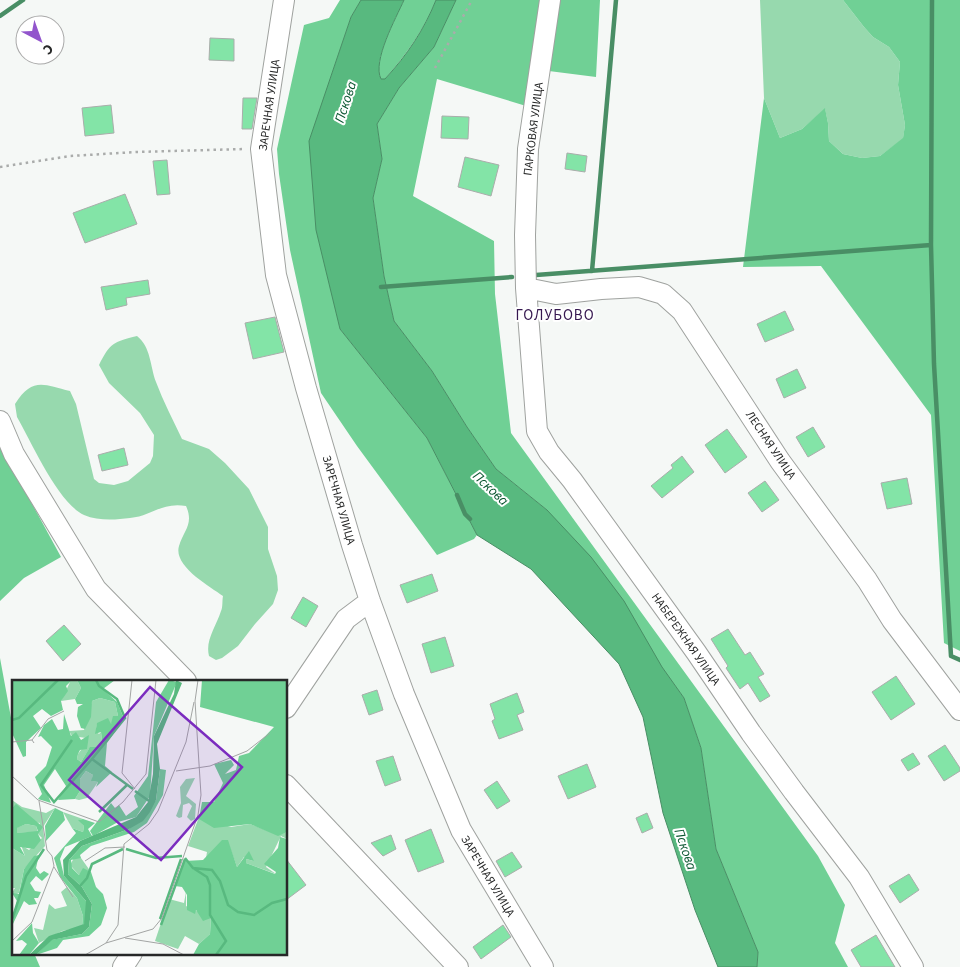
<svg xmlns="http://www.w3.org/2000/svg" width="960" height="967" font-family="'Source Sans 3',sans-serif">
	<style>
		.green { fill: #97d9ae }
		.forest { fill: #70d095 }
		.water { fill: #58b97f; stroke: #498e65 }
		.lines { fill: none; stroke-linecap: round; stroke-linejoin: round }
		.stream { stroke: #498e65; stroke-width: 4.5 }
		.building { fill: #83e4a7; stroke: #aaadab }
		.minor-casing { stroke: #9fa29f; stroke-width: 22 }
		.path { stroke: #aaacab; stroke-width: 2.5; stroke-dasharray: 2.5 4; stroke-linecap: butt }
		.minor { stroke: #fff; stroke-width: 20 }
		.labels { text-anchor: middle; stroke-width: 4; stroke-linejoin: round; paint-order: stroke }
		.street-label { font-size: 12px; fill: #272828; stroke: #fff }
		.water-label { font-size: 14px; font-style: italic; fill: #0a5630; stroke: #fff }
		.quarter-label { font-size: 15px; letter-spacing: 1px; fill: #361850; stroke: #fff }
		.inset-river { fill: none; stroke: #58b97f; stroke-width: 2.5 }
		.inset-road { fill: none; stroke: #a3a5a4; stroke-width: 1 }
		.view { fill: #7b2cbf; fill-opacity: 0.15; stroke: #7b2cbf; stroke-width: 2.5 }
		.inset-edge { fill: none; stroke: #272828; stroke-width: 2.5 }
	</style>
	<rect width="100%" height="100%" fill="#f5f8f6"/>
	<path class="green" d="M760,0H843L864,27L873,37L889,47L900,62L898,85L905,125L903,139L880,156L862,158L843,154L829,141L828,123L825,109L802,129L780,138L764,98Z
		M137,336C151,347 150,366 156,382C163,401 173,420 182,439L209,449L225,463L249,489L268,527V549L277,576L278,590L273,604L255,624L238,646L222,658L216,660L209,656C205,640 216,627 221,611C223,607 222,601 223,596C209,586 173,566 179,546C184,530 194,524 186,506C161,502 152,516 130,518C115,520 98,521 84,515C58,503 32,443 17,417L15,404C32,377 43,384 70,391L76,404L94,479L99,483L114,485L128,481L150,463L153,456L154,435L140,413L109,383L99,365C110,343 113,342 137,336Z"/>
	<path class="forest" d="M340,0H361L351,17L310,141L340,329L427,438L477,535L474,539L437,555L357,446L321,393L290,250L279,174L277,149L304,25L329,18Z
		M404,0H436C424,30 406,55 385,79H381C372,61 396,18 404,0Z
		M456,0H600L596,77L541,70L536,109L437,79L413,196L494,241L495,294L511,433L818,856L845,905L835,943L848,967H757L758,952L716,849L701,748L684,698L547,510L496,469L467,427L432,371L394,321L384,276L373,198L382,159L377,124L399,88L434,47Z
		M843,0H960V651L944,643L931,415L821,266L743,267L764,98L780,138L802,129L825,108L828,123L829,141L843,154L862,158L880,156L903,138L905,125L898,85L900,62L889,47L873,37L864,27Z
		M0,445L61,557L24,578L0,601Z
		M0,658L14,734V953H34L40,967H0Z"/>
	<path class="water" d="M361,0H404C396,18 372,61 381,79H385C407,55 424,30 436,0H456L434,47L399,88L377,124L382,159L373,198L384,276L394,321L432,371L467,427L496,469L547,510L591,557L624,601L662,667L684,698L701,748L716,849L758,952L757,967H718L695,910L663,813L643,717L619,664L531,569L477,535L427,438L340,329L316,230L309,141L351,17Z"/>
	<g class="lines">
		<path class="stream" d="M0,16L23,0
			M931,245L932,0
			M592,271L616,0
			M536,275L931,245L934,364L951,656L960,660
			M381,287L512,277
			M457,495L465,514L470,519"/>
	</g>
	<path class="building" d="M210,38L234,39V61L209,60Z
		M243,98H257L252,129H242Z
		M111,105L114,133L85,136L82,108Z
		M442,116L469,117L468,139L441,138Z
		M567,153L587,156L585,172L565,169Z
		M465,157L499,165L491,196L458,187Z
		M167,160L170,194L157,195L153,161Z
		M125,194L137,224L85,243L73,213Z
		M148,280L150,294L126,298L127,305L106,310L101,287Z
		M785,311L794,330L765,342L757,324Z
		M275,317L284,352L253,359L245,323Z
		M797,369L806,388L784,398L776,379Z
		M813,427L825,447L808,457L796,437Z
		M727,429L747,457L725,473L705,445Z
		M124,448L128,465L102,471L98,455Z
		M682,456L694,472L662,498L651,486L673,468L671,465Z
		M907,478L912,504L887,509L881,483Z
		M765,481L779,500L762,512L748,493Z
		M432,574L438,591L407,603L400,585Z
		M303,597L318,606L306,627L291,618Z
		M64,625L81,644L63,661L46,641Z
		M728,629L745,655L750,652L764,674L758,677L770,696L760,702L748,683L740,689L726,668L728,666L711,639Z
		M445,637L454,666L431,673L422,644Z
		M896,676L915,704L891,720L872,692Z
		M377,690L383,710L369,715L362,695Z
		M517,693L524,712L517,715L523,730L499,739L492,721L495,719L490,704Z
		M945,745L960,768V771L944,781L928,756Z
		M913,753L920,764L908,771L901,760Z
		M393,756L401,780L385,786L376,761Z
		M587,764L596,787L568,799L558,776Z
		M497,781L510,801L497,809L484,790Z
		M647,813L653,828L642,833L636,818Z
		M431,829L444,862L418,872L405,840Z
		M391,835L396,849L383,856L371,843Z
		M512,852L522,867L505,877L496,861Z
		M286,859L306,885L286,900Z
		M909,874L919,890L900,903L889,886Z
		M503,925L511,937L481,959L473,947Z
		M876,935L895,967H861L851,950Z"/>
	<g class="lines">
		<g class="minor-casing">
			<path id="minor" d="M284,0L261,149L276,275L306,388L352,545L370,601L404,694L461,830L543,967
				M550,0L528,149L525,235L526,288L537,431L549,452L572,480L696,652L751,733L794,792L859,877L913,967
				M526,288L556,294L601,289L639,287L663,294L682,311L780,461L867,580L892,620L960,710
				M0,421L14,454L96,589L186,681
				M286,708L346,619L370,601
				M286,785L458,967
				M123,967L132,953"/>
		</g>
		<path class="path" d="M435,68L472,0
			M0,167L70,156L136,152L244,149"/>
		<use href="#minor" class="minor"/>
	</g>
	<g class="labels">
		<g class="street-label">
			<text transform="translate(269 105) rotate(-82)" y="4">ЗАРЕЧНАЯ УЛИЦА</text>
			<text transform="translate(533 129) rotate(-83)" y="4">ПАРКОВАЯ УЛИЦА</text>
			<text transform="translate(771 445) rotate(56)" y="4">ЛЕСНАЯ УЛИЦА</text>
			<text transform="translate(339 500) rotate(74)" y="4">ЗАРЕЧНАЯ УЛИЦА</text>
			<text transform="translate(686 639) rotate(55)" y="4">НАБЕРЕЖНАЯ УЛИЦА</text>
			<text transform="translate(488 876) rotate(59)" y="4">ЗАРЕЧНАЯ УЛИЦА</text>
		</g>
		<g class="water-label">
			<text transform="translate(345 102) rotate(-72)" y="5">Пскова</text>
			<text transform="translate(491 488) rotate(43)" y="5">Пскова</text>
			<text transform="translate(686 849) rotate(71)" y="5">Пскова</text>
		</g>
		<g class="quarter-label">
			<text x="555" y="320">ГОЛУБОВО</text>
		</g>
	</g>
	<g transform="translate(12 680)">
		<rect width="275" height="275" fill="#f5f8f6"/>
		<path d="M59,0H65L69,8L63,19L49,21ZM88,18L103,22L106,36L99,44H85L84,51L87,54L89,52L90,60L86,67L77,69L69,82L65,79L66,74L75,62L74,58L60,56L57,51L72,50L80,21ZM74,91L81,95L80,101L86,102L75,118L67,120L63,119L68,111V99ZM183,98L174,116L184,124L183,139L179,141L175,137L180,126L177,123L171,125L170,137L167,138L164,136L169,123L168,107L174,99ZM0,120L10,127L34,133L43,128L31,147L33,166L12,189L7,213L3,215L0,213L3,208H0V168L13,176L9,165L17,170L30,158L26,154L28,143L21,142L4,125L0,128ZM51,132L71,139L67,140L72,146L71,152L60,148ZM187,137L219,147L238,144L266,155L275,152V159L269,156L254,187L264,194L234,183V179L242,181L232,177L225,187L217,165L209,163L194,178L195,172L176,166ZM14,144L24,146L26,152L5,153L4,148ZM62,178H69L79,192L73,190L67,195L58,185ZM55,207L65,218L71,236L70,247L50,251L27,263L22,248L31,250L37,224L43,229L55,226L49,212ZM174,212V226L199,238L198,254L187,264L173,256L166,269L143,261L157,219L172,223Z" fill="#97d9ae"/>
		<path d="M0,0H60L54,6L56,11L49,21L51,30L39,36L30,29L21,36L29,48L14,62V76L11,77L0,53ZM65,0H103L91,9L105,22L112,39L95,63L93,86L100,92L84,107L86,102L79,101L81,95L74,91L68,99V111L63,119L46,120L54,106L43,89L32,105L39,123L26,119L30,114L23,97L34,86L40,67L29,56L26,57L32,45L40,39L46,50L51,49L52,34L59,56L64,52L69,60L77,55L75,69L68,70L66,74L65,79L69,82L78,67H86L90,60L89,52L83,54L85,43L96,38L99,44L101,36H106L103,22L88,18L80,21L79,37L73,49L69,48L65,36L66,27L71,24H65L63,19L69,8ZM157,0L165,2L142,56L138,116L124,137L106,142L81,156L78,151L99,123L103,128L107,125L114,136L126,127L122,116L136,96L144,22ZM190,0H275V152L266,156L238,144L202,148L187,139L190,122H202L211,103L202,84L219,80L222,85L213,94L224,90L227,76L237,73L262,47L188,27ZM148,89L154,90L151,115L135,143L122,152L79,166L68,175L69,178L59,180L60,188L67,195L71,188L79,192L84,207L91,214L95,228L89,245L77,256L51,260L45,268L24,275L39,260L70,254L77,247L80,224L70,207L56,194L57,180L70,166L117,149L144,120ZM4,124L31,147L26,154L29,160L22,169L8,167L13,176L0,168V128ZM14,144L24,146L26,151L5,153V148ZM43,128L51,132L53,140L34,161L33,146ZM71,139L83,143L76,149L80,156L53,167L48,179L52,196L74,221L75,239L70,247L71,236L65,218L48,197L42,178L64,153L60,148L71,152L72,146L66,140ZM268,157L275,159V275H181L187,264L198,254L199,238L191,241L184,230L183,234L175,230V215L170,207L163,206L172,181L191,180L210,160H216L225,187L237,171L242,181L234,179V183L263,194L264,192L252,184L266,168ZM27,175L24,188L28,194L32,191L37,194L30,201L24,196L18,203L23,211L29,212L26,218H22L25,224L17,225L12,221L0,246L5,221L0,213L7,214L12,189L22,176ZM20,243L21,253L27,263L17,275H7L15,264L10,260L4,261Z" fill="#70d095" fill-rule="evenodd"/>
		<path d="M164,0L170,3L145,64L148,89L144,120L138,132L131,141L117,149L70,166L57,180L56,194L70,207L80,224L77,247L70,254L40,260L24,275H17L37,256L72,244L74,221L52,196L51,180L68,161L124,137L136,122L141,94L142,56L162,14Z" fill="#58b97f"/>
		<path class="inset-river" d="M84,0L87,6L105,19L113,38L80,79L121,109M0,40L7,38L46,0M60,60L29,105L42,122L80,79M123,111L137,121M87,132L115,105M114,169L144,178L170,176M173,178L181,188L200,190L208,201L216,225L226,232L242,235L260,223L275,219M181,188L195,197L198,205V235L214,261L204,275M68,206L75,198L80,184L111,169M148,239L169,179M0,240L14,196L32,169M149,245L173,179"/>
		<path class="inset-road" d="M120,0L110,93L123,109M20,60L36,39L52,31M0,62L20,60L22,63M164,91L198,86L235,71L258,53M0,96L26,120L87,142L111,122L134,94L144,0M73,181L93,168L113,167M42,187L61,217M113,258L151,264L172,275M0,261L20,242L42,186L40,176L35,170L27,121M94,263L106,245L112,164L137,144L146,131L174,62L182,22M73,275L94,263L141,249L150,238L186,135L189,115L183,21L186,0"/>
		<path class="view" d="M138,7L230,87L149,180L57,100Z"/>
		<rect width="275" height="275" class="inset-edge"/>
	</g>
	<g transform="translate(40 40) rotate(139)"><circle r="24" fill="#ffffff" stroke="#a9a9a9"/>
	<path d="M0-4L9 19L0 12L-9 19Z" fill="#9255cc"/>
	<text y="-8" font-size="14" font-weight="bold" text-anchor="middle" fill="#272828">С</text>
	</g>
</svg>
